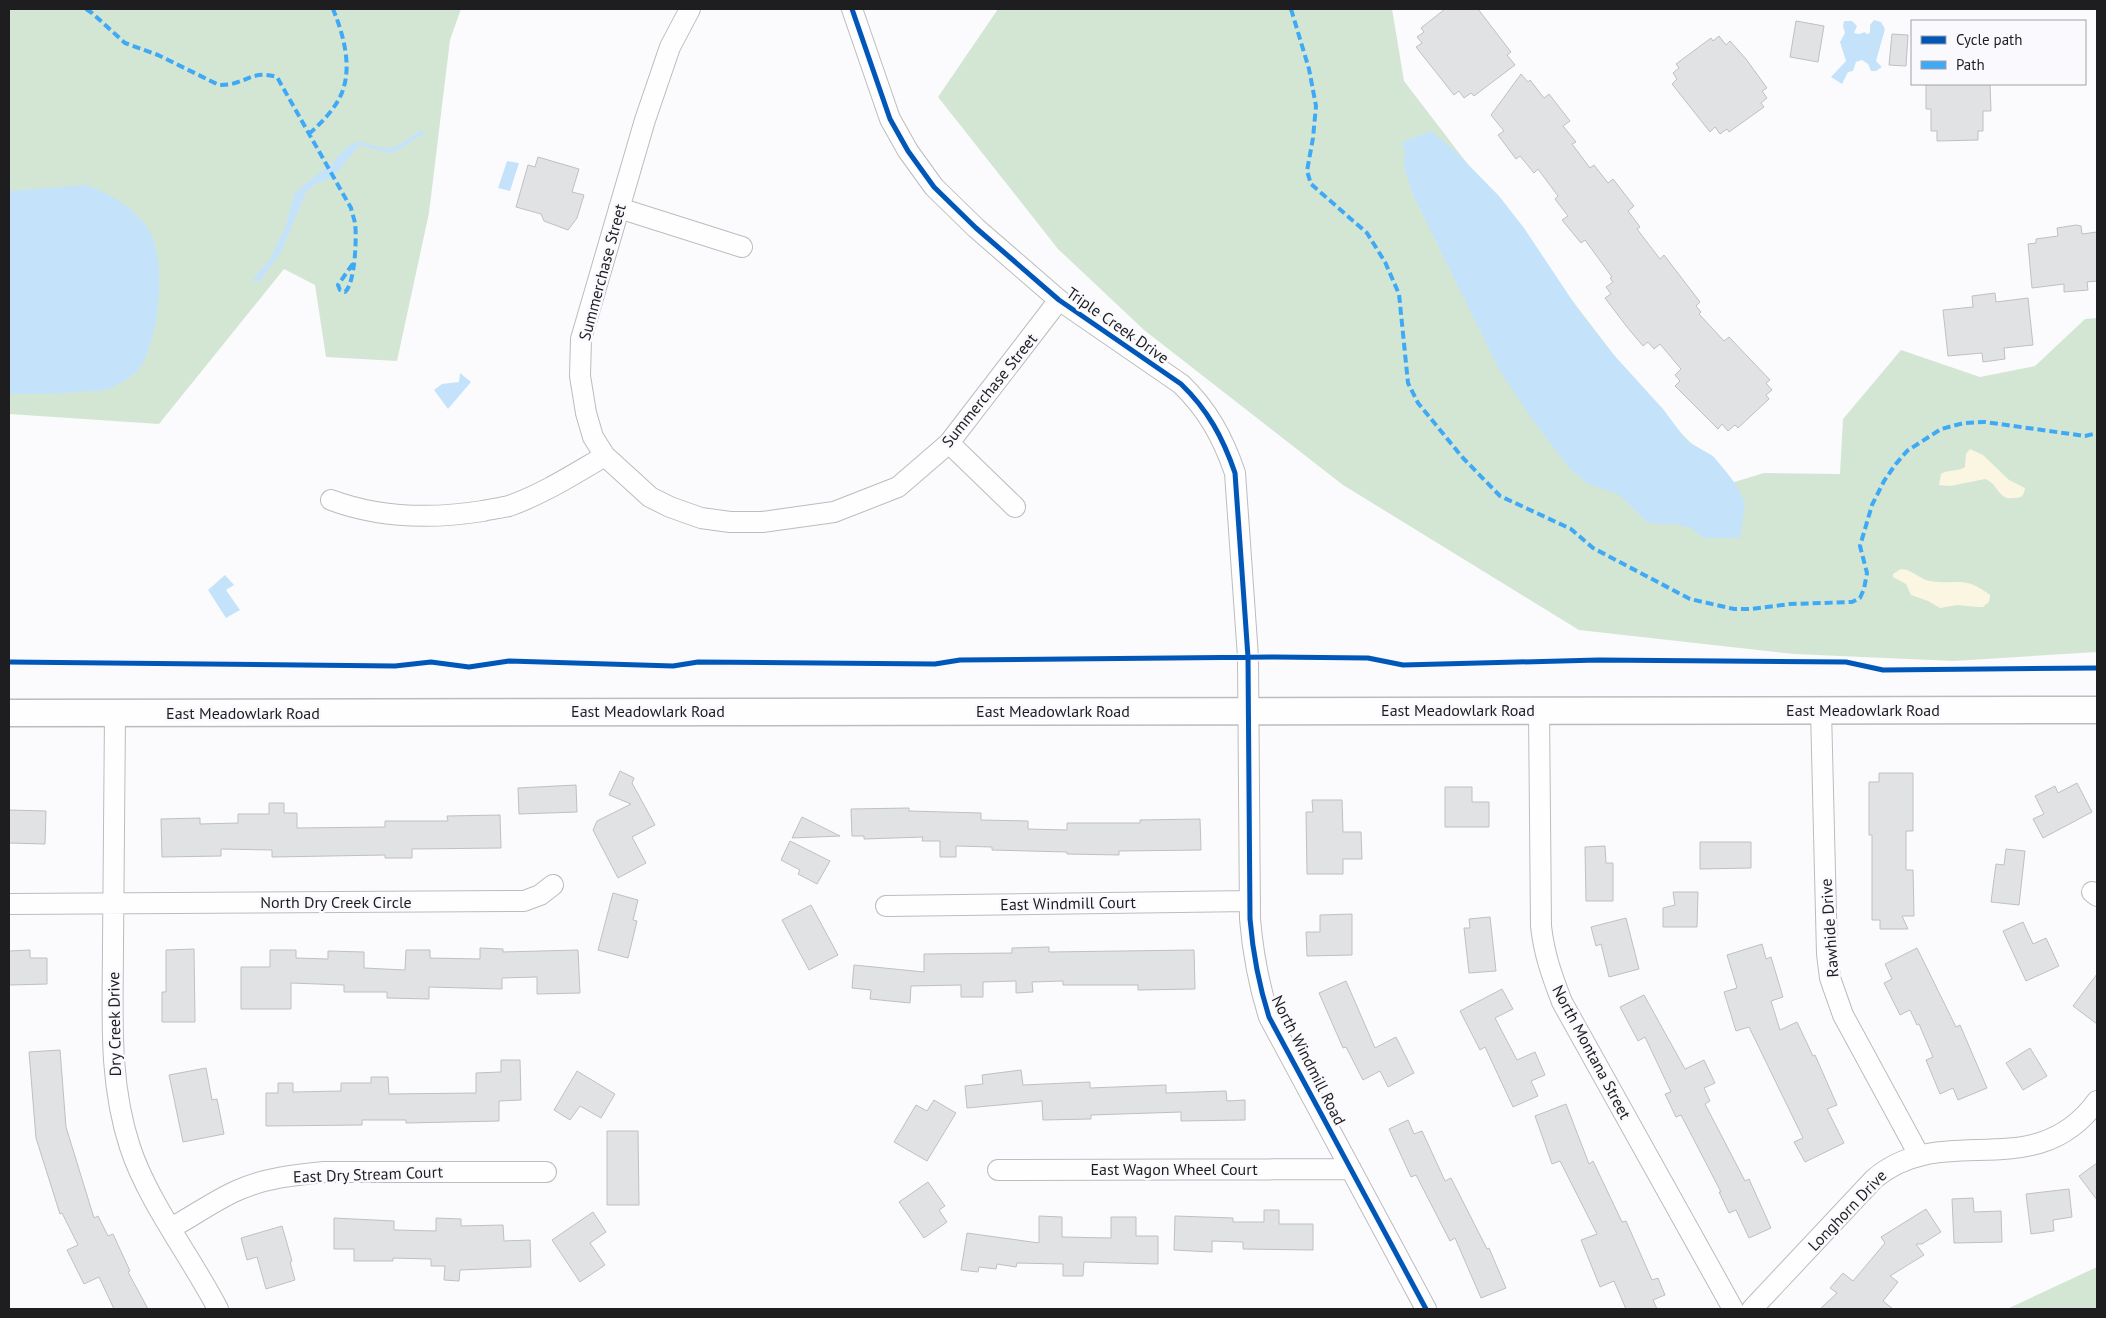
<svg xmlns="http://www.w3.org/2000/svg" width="2106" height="1318" font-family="'PT Sans',sans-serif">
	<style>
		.green { fill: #d3e6d4 }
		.sand { fill: #fbf6e2 }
		.water { fill: #c4e3fa }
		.building { fill: #e1e2e3; stroke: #c0c0c2 }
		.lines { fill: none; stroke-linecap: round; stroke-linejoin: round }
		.minor-casing { stroke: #bcbcbe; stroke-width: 22 }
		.major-casing { stroke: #bcbcbe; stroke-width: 29 }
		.minor { stroke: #fefeff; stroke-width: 20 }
		.major { stroke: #fefeff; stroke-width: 26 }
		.quiet { stroke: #3fa9f5; stroke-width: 4; stroke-dasharray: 8 4; stroke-linecap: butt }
		.cycleway-casing { stroke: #fafafe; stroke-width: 8 }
		.cycleway { stroke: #0057b8; stroke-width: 5 }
		.labels { text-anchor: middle; stroke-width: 5; stroke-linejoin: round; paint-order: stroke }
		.street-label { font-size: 16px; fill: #1e1e20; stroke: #fafafe }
	</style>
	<rect width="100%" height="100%" fill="#fbfbfd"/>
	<path class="green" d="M9,9H461L450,40L429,213L397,361L326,357L315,285L284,269L159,424L9,414Z
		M998,9H1392L1404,81L1650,402L1731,483L1764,473L1840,474L1843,419L1901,350L1980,377L2035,366L2085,319L2097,318V652L1954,661L1794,654L1579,630L1343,485L1144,330L1058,249L938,97Z
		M2097,1267V1309H2007Z"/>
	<path class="sand" d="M1970,449L1983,455L2009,480L2025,488C2024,495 2022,498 2014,498C1998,501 1998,483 1985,479L1950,486L1939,485L1941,474C1949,469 1958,472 1965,467L1966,454Z
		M1901,569C1911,569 1919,579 1930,581C1958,586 1962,574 1990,595L1989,602L1983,607H1978L1957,605L1940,608L1928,601L1911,595L1906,584L1893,577V574Z"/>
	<path class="water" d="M1874,20L1881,22L1885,29L1876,61L1882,67L1876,71H1871L1868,64L1862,60L1856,62L1853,71L1848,72L1842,84L1831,77L1846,61L1840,42L1845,33L1843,26L1844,21H1852L1857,26L1854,33L1859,34L1865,32L1866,34L1870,33V25Z
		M421,130L425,133L397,151L389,153L359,145L340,169L325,181L317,183L306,192L281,252L259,282L252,280L270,259L285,228L295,193L316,175L333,164L337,157L349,146L360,141C392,153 395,149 421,130Z
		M1431,131L1456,152L1499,196L1524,228L1580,312L1613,354L1663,409L1687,441L1713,456L1728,474L1739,489L1745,505L1740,538H1703L1691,528L1675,524H1660L1647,522L1618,494L1588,484L1569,468L1527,412L1499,369L1413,195L1404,167L1405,152L1401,143Z
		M507,161L519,163L510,191L498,188Z
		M87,185C112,195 136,208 150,232C167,263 159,340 139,369C134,376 119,384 111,388C105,392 96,391 89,391C62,394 36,394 9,394V191Z
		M460,373L471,382L448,409L434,390L442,384L459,382Z
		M225,575L234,585L226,590L240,610L226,618L208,590Z"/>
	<path class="building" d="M1445,9H1478L1511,52L1507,55L1515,65L1474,96L1471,93L1464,98L1459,91L1454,95L1416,47L1422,43L1417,37L1424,32L1421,28Z
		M1796,21L1824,26L1818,62L1790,57Z
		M1892,34L1908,35L1906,66L1889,65Z
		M1719,36L1726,45L1730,41L1746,59L1767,88L1762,91L1767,98L1761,103L1764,107L1729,132L1727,129L1720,134L1715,127L1710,132L1672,84L1677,79L1673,73L1679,68L1676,64L1711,38L1713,41Z
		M1521,74L1528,82L1530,80L1544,98L1549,94L1570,121L1563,126L1576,142L1572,144L1590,168L1594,165L1608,183L1613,179L1634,206L1628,211L1640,227L1637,229L1660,259L1664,255L1700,302L1696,306L1701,312L1699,314L1724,341L1729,337L1770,380L1766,383L1772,390L1766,395L1769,399L1738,428L1735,425L1728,431L1722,424L1718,429L1675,386L1680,381L1675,375L1681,369L1660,344L1654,349L1648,342L1643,346L1627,327L1605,298L1611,294L1606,287L1613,282L1610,278L1612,277L1585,240L1581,243L1562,220L1568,216L1555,199L1558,196L1538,169L1534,173L1520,156L1516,159L1498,135L1504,131L1491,115Z
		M1926,84H1990L1991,111H1983V131H1978V140L1937,141V131H1931V109H1926Z
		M538,157L579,169L572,192L584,195L577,218L568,230L544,221L541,214L516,207L528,165L535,167Z
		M2076,225L2081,226L2082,234L2097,232V281L2087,282L2088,290L2064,292V284L2032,288L2028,244L2036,243V239L2058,236L2057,228Z
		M1995,293L1996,302L2028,298L2033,345L2004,348L2005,359L1983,362L1982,353L1948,356L1943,310L1973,307L1972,296Z
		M620,771L634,778L632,783L655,825L632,837L646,863L618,878L593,830L597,821L631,804L609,795Z
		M1879,773H1913V831H1906V870H1913L1914,916H1902L1908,929H1880V920H1872V835H1869V782H1879Z
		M2077,783L2092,812L2043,838L2033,819L2044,814L2035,796L2055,786L2058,793Z
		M576,785L577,812L519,814L518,788Z
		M1445,787H1472V802H1489V827H1445Z
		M1312,800H1342L1343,832H1361L1362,859H1343V874H1307L1306,812H1313Z
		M269,803H284V813H297V828L385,827V821H448L447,816L500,815L501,848L412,849V858H385V855L272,857V850L221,849V856L162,857L161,819L200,818V824L238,823V814H269Z
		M909,808V811L981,813V820L1028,821V829L1067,830V823H1140V820L1200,819L1201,850L1119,851V855L1067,854V852L992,850V847L956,846V857H940V841H922L923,837L864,839V836H852L851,809Z
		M9,810L46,811L45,844L9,843Z
		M802,817L840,836L792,838Z
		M790,841L830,861L817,884L798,874L800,870L781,860Z
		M1700,842H1751V868L1700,869Z
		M1605,846L1606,863H1613V901H1586L1585,847Z
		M2006,849L2025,851L2019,905L1991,902L1996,864L2004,865Z
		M1673,892H1698L1697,927H1663V908L1675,905Z
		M613,893L638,900L633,920L637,921L628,958L598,950Z
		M811,905L838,955L809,970L782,920Z
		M1352,914V955L1307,956L1306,932H1320V915Z
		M1490,917L1496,971L1469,973L1464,928H1470L1469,919Z
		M1626,918L1639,969L1609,977L1601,944L1596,946L1591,927Z
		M2023,922L2033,944L2046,938L2059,966L2026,981L2003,931Z
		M1762,944L1766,959L1771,957L1783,997L1771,1001L1780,1030L1797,1022L1813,1056L1815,1055L1837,1105L1827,1109L1844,1143L1805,1162L1794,1142L1803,1138L1749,1027L1736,1031L1724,992L1737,988L1727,955Z
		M1049,947V952L1194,950L1195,989L1138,990V985H1063V981L1032,982L1033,992L1016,993V981L983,982V997H961V985L911,986L910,1003L870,999L871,990L852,988L854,965L924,972V954L1012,953V948Z
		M480,948L503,949V952L578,950L580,993L537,994V977L502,978V989L429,987V999L387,998V992H344V985L291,983V1009H241V967H270V950H296V958L328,959V951L364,952V968L405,970L406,950H430V958L480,959Z
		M1917,948L1956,1027L1960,1025L1987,1088L1958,1100L1953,1088L1940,1094L1926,1060L1933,1057L1919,1024L1917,1025L1910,1010L1900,1015L1884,983L1892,979L1885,964Z
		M194,949L195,1022H162V992H166V950Z
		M30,950V958H47V984L9,985V951Z
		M2097,974V1024L2073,1006Z
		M1346,981L1375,1048L1396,1037L1414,1073L1388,1087L1380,1071L1363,1080L1346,1047L1343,1048L1319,993Z
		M1502,989L1513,1009L1495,1018L1517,1060L1535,1052L1545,1075L1531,1081L1538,1096L1513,1107L1485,1047L1480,1050L1460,1011Z
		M1644,995L1685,1069L1704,1060L1715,1083L1704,1088L1710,1101L1705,1104L1745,1181L1749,1179L1771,1228L1749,1238L1736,1210L1729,1213L1719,1192H1721L1681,1115L1676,1117L1665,1094L1671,1092L1645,1037L1638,1041L1620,1007Z
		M2030,1048L2047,1076L2023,1090L2006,1063Z
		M60,1050L66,1127L94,1218L98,1216L108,1236L113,1234L130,1271L128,1272L148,1309H114L99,1277L84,1284L67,1250L78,1245L62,1213L60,1214L36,1138L29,1052Z
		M501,1060H520L521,1100L499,1101V1121L406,1123V1120H362V1125L266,1126V1093H278V1083H293V1092L341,1091V1083H371V1077H388L389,1094L476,1093V1073L501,1072Z
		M206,1068L212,1100L217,1099L224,1134L183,1142L169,1075Z
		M1021,1070L1023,1085L1090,1082V1088L1166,1085V1093L1226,1091L1227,1101L1245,1100V1120L1181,1121V1112L1091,1115V1119L1043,1120L1042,1101L967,1108L965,1086L983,1084L982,1075Z
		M577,1071L615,1094L601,1118L580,1106L570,1120L554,1110Z
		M934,1100L956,1113L927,1161L894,1142L916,1105L927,1111Z
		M1566,1104L1589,1164L1593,1161L1622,1222L1626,1221L1652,1280L1658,1278L1665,1295L1653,1300L1657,1309H1626L1614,1281L1600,1287L1581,1240L1597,1234L1560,1161L1552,1164L1535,1116Z
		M1408,1120L1414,1134L1422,1131L1445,1181L1451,1178L1487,1249L1489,1248L1506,1288L1481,1298L1455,1238L1450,1241L1416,1175L1411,1177L1389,1129Z
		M607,1131H638L639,1205H607Z
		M2097,1163V1200L2079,1176Z
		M928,1182L945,1206L939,1210L947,1222L924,1238L899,1202Z
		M2069,1189L2072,1217L2053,1220L2054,1231L2031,1234L2026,1194Z
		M1973,1198L1974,1212L2001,1211L2002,1242L1954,1243L1952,1199Z
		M1926,1209L1941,1232L1922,1244H1916L1924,1255L1890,1276L1898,1282L1883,1301L1893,1309H1820L1837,1293L1830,1288L1843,1273L1853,1281L1885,1243L1881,1237Z
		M1264,1210H1279V1224H1313V1250L1243,1249V1242L1212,1241V1252L1174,1250L1175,1216L1233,1218V1222H1264Z
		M593,1212L606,1232L590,1243L605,1265L580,1282L552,1240Z
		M1039,1216L1062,1217V1237L1111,1238V1217H1136V1236H1158V1264L1084,1262L1083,1276H1063V1264L1017,1263L1016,1267L997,1264L996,1269L979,1267L978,1272L961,1270L967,1233L1039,1243Z
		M334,1218L394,1221V1230L436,1231V1218L461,1219V1226L503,1225L504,1241L530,1240L531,1267L460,1270L459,1281L444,1280L445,1266H431V1259L393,1258V1261H354V1249H334Z
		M282,1226L292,1261L290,1262L295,1280L266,1289L257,1257L247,1260L241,1238Z"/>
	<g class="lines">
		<g class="minor-casing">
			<path id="minor" d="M690,9L670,47L645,120L581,339L580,376L586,413L593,437L605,456L650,497L670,507L701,518L730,522H762L834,512L898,487L949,443L1059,300
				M852,9L890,119L908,151L934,187L976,228L1059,300L1181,384C1208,410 1223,438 1235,473L1248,657L1250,919C1253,955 1258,982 1269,1017L1426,1309
				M619,208L742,247
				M949,443L1015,507
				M331,500C379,518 432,519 483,511C491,509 501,508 509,506C543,494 574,474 605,456
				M1539,710L1541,926C1544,954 1552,976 1562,1002L1733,1309
				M1821,710L1827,954L1830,978L1843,1015L1919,1155
				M115,714C115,791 113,867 113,944C113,1013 108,1080 130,1147C148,1202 191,1257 218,1309
				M2092,892L2097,896
				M9,904L524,901L540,895L553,885
				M886,906L1250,901
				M998,1170L1351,1169
				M171,1228C193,1216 214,1201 236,1191C264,1178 294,1175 324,1172H546
				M1752,1309L1874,1179C1944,1119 2034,1187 2097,1101"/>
		</g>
		<g class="major-casing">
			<path id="major" d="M9,713L2097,710"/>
		</g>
		<use href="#minor" class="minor"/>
		<use href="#major" class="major"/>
		<path class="quiet" d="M86,9L92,13L125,43L158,55L219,85C245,86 250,69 277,77L351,208C352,213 354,218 355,223C357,237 355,284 345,292L340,290L338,285L354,262
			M1291,9L1309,69L1316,106L1313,138L1307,171L1311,184L1367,233L1385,262L1399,294L1408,383L1418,403L1463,458L1500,496L1571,529L1593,548L1690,599L1734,609H1751L1790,604L1852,602L1860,598L1864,589L1867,573L1860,546L1872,505L1884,481L1895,465L1907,451L1941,429L1964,423L1985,422L2085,436L2097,433
			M309,134C320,124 332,112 339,99C354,71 344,36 333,9"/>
		<g class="cycleway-casing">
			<path id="cycleway" d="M852,9L890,119L908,151L934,187L976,228L1059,300L1181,384C1208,410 1223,438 1235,473L1248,657L1250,919C1253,955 1258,982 1269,1017L1426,1309
				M9,662L395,666L431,662L469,667L509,661L673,666L698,662L935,664L960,660L1274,657L1368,658L1403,665L1598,660L1846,662L1883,670L2097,668"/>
		</g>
		<use href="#cycleway" class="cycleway"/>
	</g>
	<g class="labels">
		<g class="street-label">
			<text transform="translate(602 272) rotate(-75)" y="6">Summerchase Street</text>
			<text transform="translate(1118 325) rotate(35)" y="6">Triple Creek Drive</text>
			<text transform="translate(989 390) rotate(-51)" y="6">Summerchase Street</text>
			<text x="1458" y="716">East Meadowlark Road</text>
			<text x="1863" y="716">East Meadowlark Road</text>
			<text x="648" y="717">East Meadowlark Road</text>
			<text x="1053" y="717">East Meadowlark Road</text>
			<text x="243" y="719">East Meadowlark Road</text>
			<text x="336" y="908">North Dry Creek Circle</text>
			<text transform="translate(1068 903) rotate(-1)" y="6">East Windmill Court</text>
			<text transform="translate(1829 928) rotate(-94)" y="6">Rawhide Drive</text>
			<text transform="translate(114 1024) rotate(-91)" y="6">Dry Creek Drive</text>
			<text transform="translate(1592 1052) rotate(62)" y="6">North Montana Street</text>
			<text transform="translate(1309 1060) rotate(63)" y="6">North Windmill Road</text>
			<text x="1174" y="1175">East Wagon Wheel Court</text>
			<text transform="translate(368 1174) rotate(-2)" y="6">East Dry Stream Court</text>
			<text transform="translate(1847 1210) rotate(-46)" y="6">Longhorn Drive</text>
		</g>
	</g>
	<rect width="2106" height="1318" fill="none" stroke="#1e1e20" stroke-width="20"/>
	<rect x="1911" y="20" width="175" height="65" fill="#fafafe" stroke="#a2a2a5"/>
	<rect x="1921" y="36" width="25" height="8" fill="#0057b8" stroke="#a2a2a5"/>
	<text x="1956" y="45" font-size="15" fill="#1e1e20">Cycle path</text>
	<rect x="1921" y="61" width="25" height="8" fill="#3fa9f5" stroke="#a2a2a5"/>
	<text x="1956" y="70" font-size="15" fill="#1e1e20">Path</text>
</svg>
